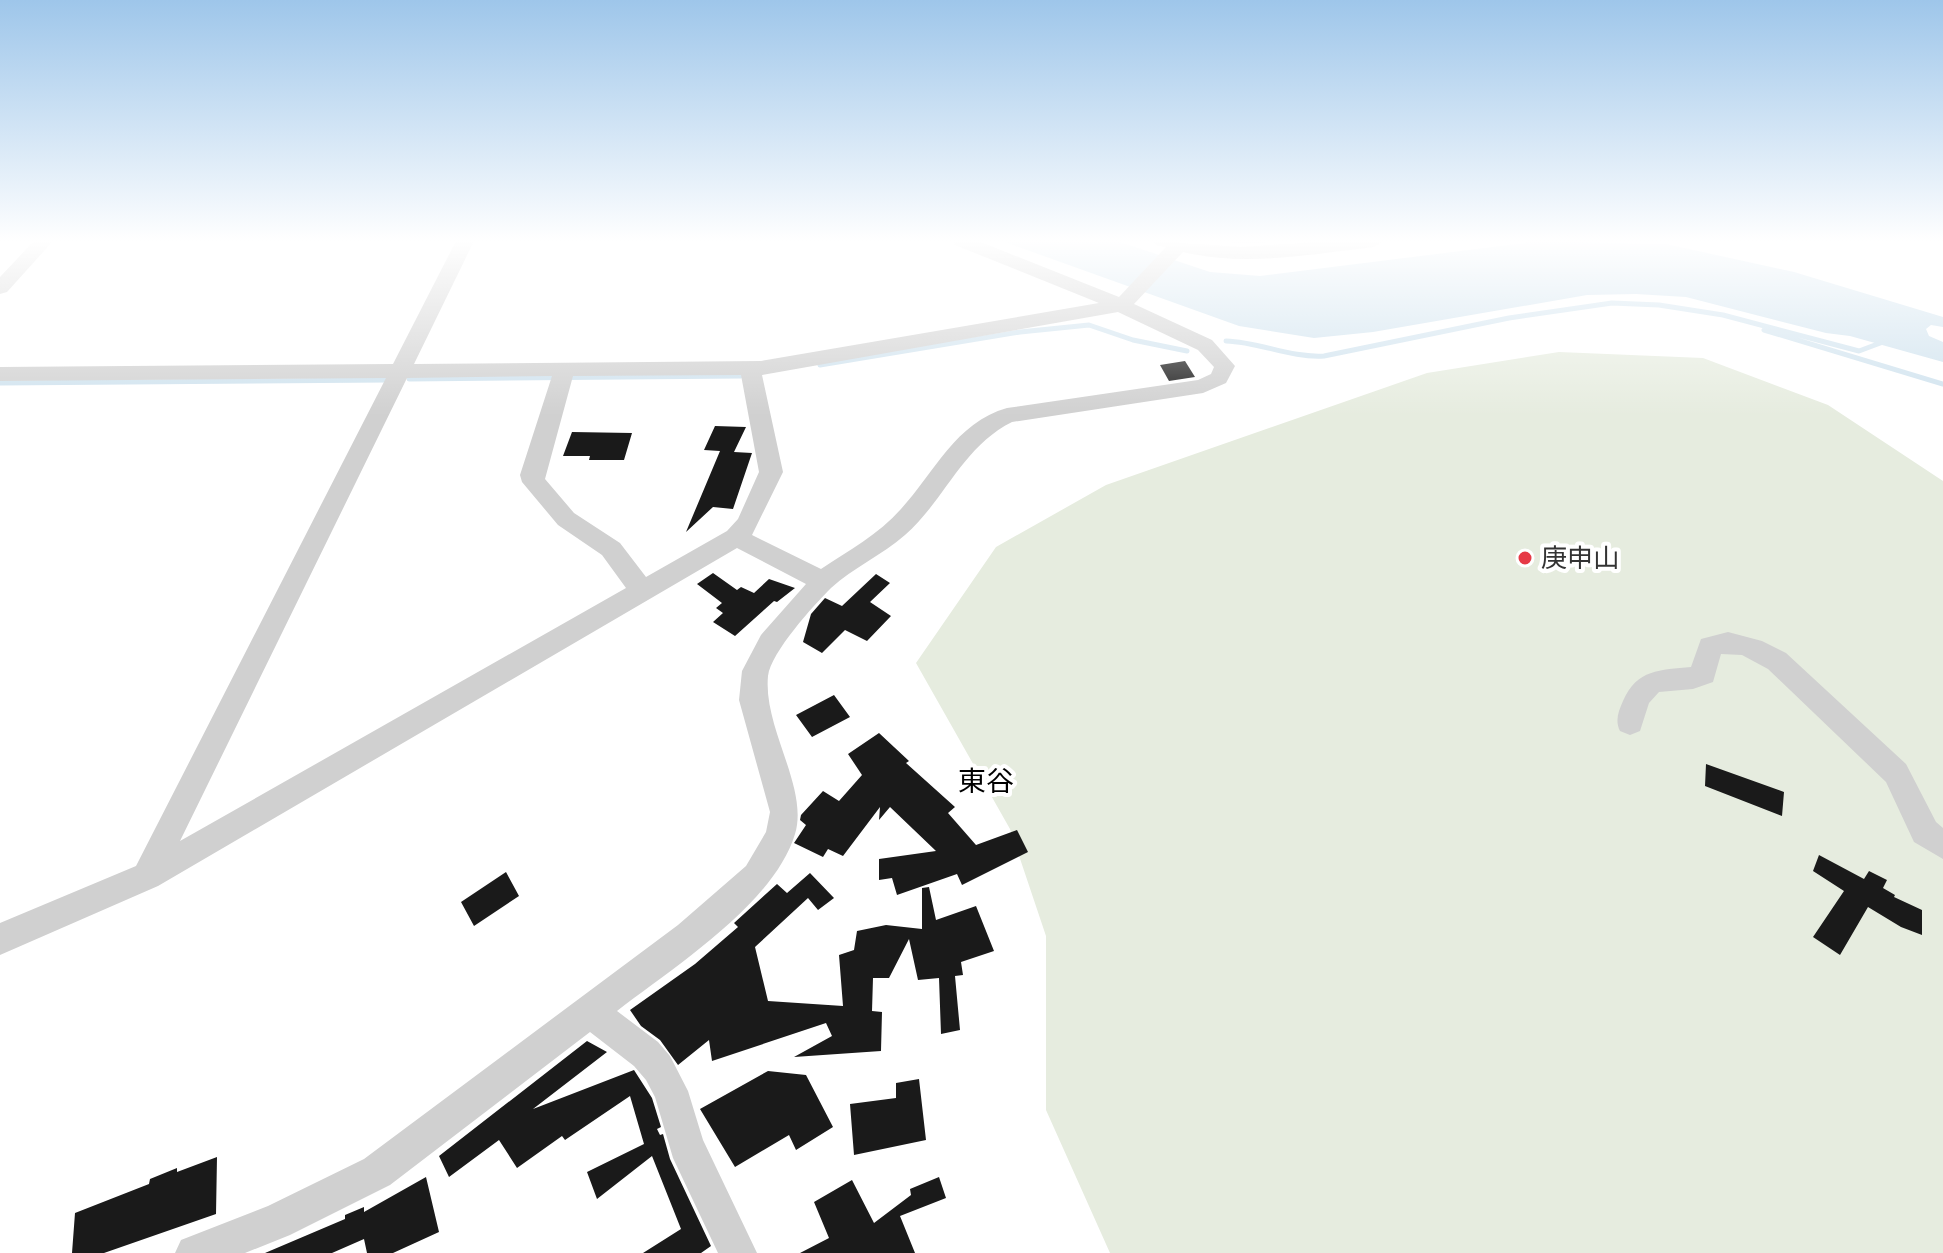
<svg xmlns="http://www.w3.org/2000/svg" width="1943" height="1253" font-family="Poppins,'Noto Sans JP',sans-serif">
	<style>
		.green { fill: #e6ecdf }
		.water { fill: #cfe2ee }
		.lines { fill: none; stroke-linecap: round; stroke-linejoin: round }
		.stream { stroke: #cfe2ee; stroke-width: 5 }
		.building { fill: #1a1a1a }
		.minor { fill: #d0d0d0; fill-rule: evenodd }
		.poi-dot { fill: #e63946; stroke: #fff; stroke-width: 3 }
		.labels { text-anchor: middle; stroke-width: 8; stroke-linejoin: round; paint-order: stroke }
		.poi-label { font-size: 26px; fill: #333; stroke: #fff; text-anchor: start }
		.neighbourhood-label { font-size: 28px; fill: #000; stroke: #fff }
	</style>
	<rect width="100%" height="100%" fill="#fff"/>
	<path class="green" d="M1559,352L1703,358L1828,405L1943,481V1253H1110L1046,1110V936L1010,829L916,663L996,547L1106,485L1427,373Z"/>
	<path class="water" d="M1002,241H1117L1210,272L1260,276L1525,243L1524,241L1666,244L1794,272L1943,317V327L1931,325L1926,329L1929,336L1943,342V362L1850,336L1826,333L1686,297L1636,294L1587,295L1373,332L1314,338L1239,326Z"/>
	<g class="lines">
		<path class="stream" d="M1234,241H1263
			M1764,330L1943,384
			M1226,341C1260,342 1290,358 1324,356L1509,318L1612,303L1659,305L1723,315L1859,351L1883,342
			M820,365L1020,332L1089,325L1133,340L1187,351
			M409,379L741,376
			M0,383L387,380"/>
	</g>
	<path class="building" d="M1185,361L1195,377L1169,381L1160,365Z
		M715,426L746,427L734,452L752,453L733,509L713,507L686,532L720,451L704,450Z
		M572,432L632,433L624,460H589L590,456H563Z
		M713,573L737,590L741,587L754,593L769,579L795,588L777,602L774,601L735,636L713,622L723,613L716,608L722,603L697,584Z
		M876,574L890,583L870,602L891,616L867,641L845,630L822,653L803,642L811,614L825,598L842,606Z
		M834,695L850,717L812,737L796,715Z
		M879,733L909,761L906,763L955,807L948,813L976,845L1017,830L1028,852L962,885L957,874L897,895L892,878L879,880V859L936,851L890,807L879,820L880,807L843,856L828,849L823,857L794,843L806,825L800,820L801,815L823,791L839,801L862,775L848,754Z
		M1706,764L1784,792L1782,816L1705,786Z
		M1819,855L1864,879L1869,871L1887,880L1883,888L1895,895L1894,897L1922,910V935L1901,927L1868,907L1840,955L1813,937L1844,891L1813,871Z
		M506,872L519,896L474,926L461,902Z
		M810,873L834,898L818,910L808,898L755,947L768,1001L843,1006L839,955L854,950L857,931L886,925L922,929V888L929,887L936,920L976,906L994,951L961,962L963,975L955,976L960,1030L941,1034L939,978L918,980L909,939L889,978H873L872,1011L882,1012L881,1051L794,1057L832,1036L826,1023L712,1061L709,1040L678,1065L660,1040L641,1026L630,1010L695,964L738,927L734,923L777,884L787,893Z
		M587,1041L607,1052L533,1109L634,1070L652,1098L661,1127L657,1129L660,1135L663,1134L670,1159L711,1246L701,1253H643L681,1229L652,1156L597,1199L587,1172L644,1144L630,1096L565,1140L562,1136L517,1168L499,1140L449,1177L439,1156Z
		M768,1071L806,1075L833,1127L796,1150L789,1135L735,1167L700,1109Z
		M919,1079L926,1140L854,1155L850,1104L896,1098V1083Z
		M217,1157L216,1214L104,1253H72L75,1213L149,1184L150,1179L177,1168V1172Z
		M426,1177L439,1232L393,1253H367L364,1239L332,1253H265L345,1219V1215L364,1207V1212Z
		M939,1177L946,1198L900,1216L915,1253H800L829,1238L814,1202L852,1180L874,1223L911,1195L910,1189Z"/>
	<g class="lines">
		<path class="minor" d="M34,241H53L7,292L0,294V277Z
			M456,241H474L414,364L761,361L1099,303L955,245L953,241H978L1119,297L1166,247L1156,245L1154,241L1241,247L1329,241H1383L1374,247C1312,254 1245,267 1183,252L1134,304L1212,340L1235,366L1226,383L1203,393L1012,422C962,447 945,500 905,535C882,555 853,568 831,588C814,605 771,652 768,676C763,728 809,788 795,834C774,904 674,967 617,1011L658,1042L670,1056L688,1091L703,1140L757,1253H718L673,1158L655,1097L646,1080L634,1066L590,1032L390,1185L290,1235L245,1253H175L181,1240L268,1206L364,1159L678,925L746,866L766,832L770,812L739,700L742,671L761,635L806,584L737,548L158,886L0,955V923L136,866L386,378L0,381V367L393,364ZM1118,312L1198,350L1214,367L1211,374L1198,380L1007,408C956,422 934,473 901,509C879,534 848,551 821,569L752,535L783,472L762,375ZM741,375L759,472L738,519L727,531L646,577L620,543L574,513L545,479L573,376ZM552,376L520,475L522,482L558,525L602,555L626,588L180,841L407,378Z
			M1728,632L1762,641L1786,653L1906,764L1936,822L1943,828V859L1914,842L1886,782L1768,669L1742,655L1721,654L1713,682L1693,689L1659,692L1649,703L1640,731L1630,735L1620,731C1615,721 1618,712 1623,701C1637,669 1660,670 1691,667L1701,639Z"/>
	</g>
	<linearGradient id="sky" x2="0" y2="1"><stop stop-color="#9ec6ea"/><stop offset="0.58" stop-color="#fff"/><stop offset="1" stop-color="#fff" stop-opacity="0"/></linearGradient>
	<rect width="1943" height="416" fill="url(#sky)"/>
	<circle class="poi-dot" cx="1525" cy="558" r="8"/>
	<g class="labels">
		<g class="poi-label">
			<text x="1541" y="567">庚申山</text>
		</g>
		<g class="neighbourhood-label">
			<text x="986" y="791">東谷</text>
		</g>
	</g>
</svg>
